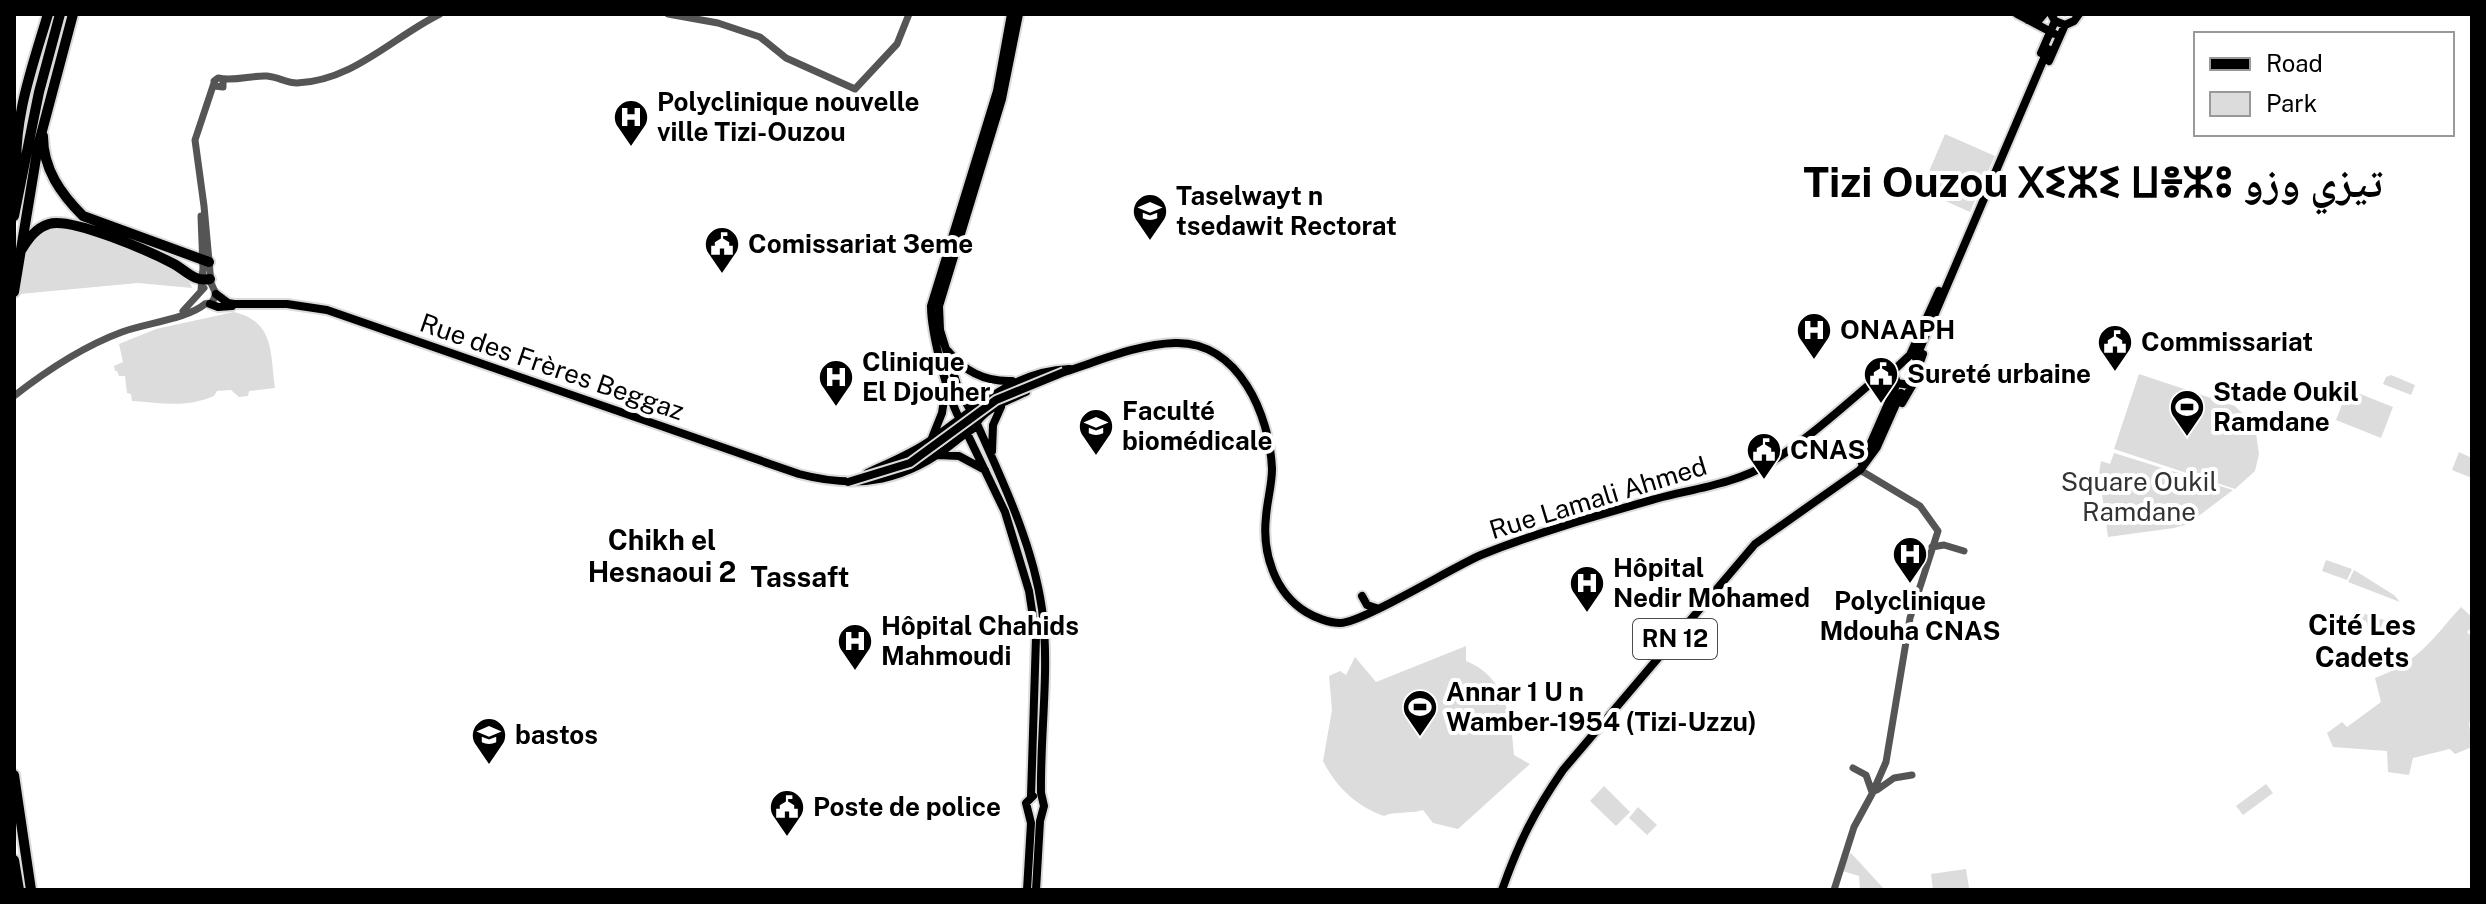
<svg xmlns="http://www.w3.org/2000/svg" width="2486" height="904" font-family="'Public Sans','Noto Naskh Arabic','Noto Sans Tifinagh',sans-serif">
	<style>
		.green { fill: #dcdcdc }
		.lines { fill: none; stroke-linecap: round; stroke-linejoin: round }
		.major-tunnel { stroke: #d9d9d9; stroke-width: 8; stroke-dasharray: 8 4; stroke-linecap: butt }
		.major-casing { stroke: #dbdbdb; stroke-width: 12 }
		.highway-casing { stroke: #dbdbdb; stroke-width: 14 }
		.minor { stroke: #555; stroke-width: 7 }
		.major { stroke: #000; stroke-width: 8 }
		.highway { stroke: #000; stroke-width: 10 }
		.major-bridge-casing { stroke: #dbdbdb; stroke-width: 12; stroke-linecap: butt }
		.major-bridge { stroke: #000; stroke-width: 8 }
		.labels { text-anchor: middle; stroke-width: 8; stroke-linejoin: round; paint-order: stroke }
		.shield { fill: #fff; stroke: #4c4c4c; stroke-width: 2 }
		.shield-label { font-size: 24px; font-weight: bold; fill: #000 }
		.poi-label { font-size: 26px; font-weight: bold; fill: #000; stroke: #fff; text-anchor: start }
		.street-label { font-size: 26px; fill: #000; stroke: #fff }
		.park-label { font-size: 26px; fill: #333; stroke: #fff }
		.neighbourhood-label { font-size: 28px; font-weight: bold; fill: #000; stroke: #fff }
		.town-label { font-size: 42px; font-weight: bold; fill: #000; stroke: #fff }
	</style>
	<rect width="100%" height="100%" fill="#fff"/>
	<path class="green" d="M1945,134L1995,156L1970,212L1921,190Z
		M60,225C86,234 187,262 192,288L138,283L20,294C25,258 22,239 60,225Z
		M234,312C275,322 270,353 275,388L249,391L248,396L239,397L231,390L217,391L214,396C186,408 161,403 132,401L131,394L127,393L125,376H119L117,371H115L114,366L123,362L119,344L156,329Z
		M2139,374L2235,406L2255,426L2259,454L2255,471L2235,489L2114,449Z
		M2391,375L2415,385L2411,395L2383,384L2386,377Z
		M2348,389L2393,407L2381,438L2336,420Z
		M2459,452L2472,458V478L2452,470Z
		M2114,453L2233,490L2188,524L2174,528L2108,537L2099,473L2101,461L2110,464Z
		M2326,560L2352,569L2347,580L2322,571Z
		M2354,570L2394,595L2400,602L2348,582Z
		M2461,607L2472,617V627L2467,632L2472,637V720L2469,723L2472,747L2455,754L2450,749L2413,758L2409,775L2388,772L2387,751L2333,747L2327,733L2342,722L2347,727L2381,702L2375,678C2420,661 2431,640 2461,607Z
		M2362,613L2384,620L2378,633L2370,634L2366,621L2361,619Z
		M1466,646V661C1506,677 1511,717 1514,755L1530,764L1458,829L1433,823L1423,810C1411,814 1393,811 1384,816C1356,806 1336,787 1323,761L1332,710L1329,676L1340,671L1346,675L1355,657L1376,682Z
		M2266,784L2273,793L2243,815L2236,806Z
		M1604,786L1630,812L1616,826L1590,801Z
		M1638,807L1657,825L1647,835L1629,818Z
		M1851,853L1885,890H1860L1859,876L1839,870Z
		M1966,869L1969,888L1933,890L1931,874Z"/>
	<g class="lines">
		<path class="major-tunnel" d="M2048,49L2063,14
			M1903,389L1916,358"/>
		<g class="major-casing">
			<path id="major" d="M2017,14L2055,34
				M2051,14L2055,21L2065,25L2074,21L2079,14
				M2028,20H2039L2044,14
				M2041,53L2055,21
				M2049,61L2065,25
				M216,294L228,303L234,304H287L327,310L799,474C860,490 907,481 956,441C961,436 971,431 976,426C977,425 977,422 978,421C988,407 1011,399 1026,392
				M210,304L218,307L232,306
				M948,351C964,371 986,382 1012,381
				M1916,358L2048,49
				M1064,372C1099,361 1138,344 1175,343C1239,341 1270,416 1272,469C1272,485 1267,501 1266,517C1262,552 1274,592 1306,612C1314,617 1329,623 1340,623C1360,624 1453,567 1481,555C1538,532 1599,515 1659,498C1694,489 1737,483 1768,464C1807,440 1843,407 1877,378L1893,372
				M1910,385L1897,383L1893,371L1910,355L1939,291
				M1902,403L1916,379L1917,370L1923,354
				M977,422L958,388L940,330L939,306L1002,99L1019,14
				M962,423C948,401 931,332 931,306L997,91L1011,14
				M977,424C1003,482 1033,545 1042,609C1050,669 1040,732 1041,793L1044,806L1040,821L1036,890
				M964,427L1005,512L1029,591L1036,637L1031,796
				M932,438L942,413L946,386
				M992,451L993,425L1001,407
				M938,455L959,456L985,470
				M1862,463L1897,383
				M867,473C888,463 909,455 928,442C973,412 1011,371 1069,369
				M1362,596L1367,605L1376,608
				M1027,890L1031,823L1026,803L1033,796
				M1502,890C1519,842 1534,812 1563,770L1755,544L1860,470L1877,447L1901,393"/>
		</g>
		<g class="highway-casing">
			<path id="highway" d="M43,136C43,169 61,194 83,216L209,262
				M17,179C12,121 32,68 48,14
				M14,216L39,92L60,14
				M22,249C29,238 36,228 49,224C71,217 149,251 172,263C186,270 193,282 210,279
				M14,292L38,146L73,14
				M14,775L31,890
				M14,860L19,890"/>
		</g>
		<path class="minor" d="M668,14L718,23L760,37L786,58L855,89L897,44L909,14
			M223,79V87L215,86L214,81L218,78C235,82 251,75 267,76C278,77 287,83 297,83C353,81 393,37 440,14
			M201,216L203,268L201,290
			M205,304L212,303L216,294L211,283L204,206L195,140L214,83
			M183,311L204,288
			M14,396C46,371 84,346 122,332C146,323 187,319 205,304
			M1932,547L1944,545L1964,551
			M1853,768L1866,775L1872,792
			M1877,790L1894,778L1912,775
			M1834,890L1854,827L1872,794L1886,762L1910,618L1938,531L1920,506L1860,470"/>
		<use href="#major" class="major"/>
		<use href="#highway" class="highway"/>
		<g class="major-bridge-casing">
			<path id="major-bridge" d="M848,482L910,463L996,400L1064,372"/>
		</g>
		<use href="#major-bridge" class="major-bridge"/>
	</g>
	<defs>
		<g id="hospital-pin" transform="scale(1.8)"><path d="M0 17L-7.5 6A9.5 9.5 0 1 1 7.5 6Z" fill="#000" stroke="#fff"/><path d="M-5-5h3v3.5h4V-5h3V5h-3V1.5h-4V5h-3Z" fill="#fff"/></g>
		<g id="university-pin" transform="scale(1.8)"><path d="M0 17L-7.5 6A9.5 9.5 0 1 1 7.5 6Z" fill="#000" stroke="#fff"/><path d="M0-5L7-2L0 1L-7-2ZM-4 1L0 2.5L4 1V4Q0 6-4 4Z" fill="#fff"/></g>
		<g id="civic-pin" transform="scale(1.8)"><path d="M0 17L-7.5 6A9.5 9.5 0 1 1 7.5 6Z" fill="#000" stroke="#fff"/><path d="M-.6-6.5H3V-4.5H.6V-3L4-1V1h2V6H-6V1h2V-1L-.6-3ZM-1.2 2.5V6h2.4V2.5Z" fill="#fff"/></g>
		<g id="stadium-pin" transform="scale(1.8)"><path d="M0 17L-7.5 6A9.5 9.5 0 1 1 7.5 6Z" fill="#000" stroke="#fff"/><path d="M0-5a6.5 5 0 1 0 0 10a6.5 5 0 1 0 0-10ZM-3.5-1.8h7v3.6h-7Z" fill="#fff"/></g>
	</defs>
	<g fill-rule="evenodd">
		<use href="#hospital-pin" x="631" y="117"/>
		<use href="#university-pin" x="1150" y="211"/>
		<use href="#civic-pin" x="722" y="244"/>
		<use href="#hospital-pin" x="1814" y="330"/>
		<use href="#civic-pin" x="2115" y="342"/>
		<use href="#civic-pin" x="1881" y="374"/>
		<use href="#hospital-pin" x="836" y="377"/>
		<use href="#stadium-pin" x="2187" y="407"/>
		<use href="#university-pin" x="1096" y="426"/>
		<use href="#civic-pin" x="1764" y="450"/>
		<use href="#hospital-pin" x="1910" y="554"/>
		<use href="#hospital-pin" x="1587" y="583"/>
		<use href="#hospital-pin" x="855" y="641"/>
		<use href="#stadium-pin" x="1420" y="707"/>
		<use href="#university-pin" x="489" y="735"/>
		<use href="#civic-pin" x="787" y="807"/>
	</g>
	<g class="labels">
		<rect class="shield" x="1633" y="619" width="84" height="40" rx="6"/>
		<g class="shield-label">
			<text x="1675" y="647">RN 12</text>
		</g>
		<g class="poi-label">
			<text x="657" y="111">Polyclinique nouvelle<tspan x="657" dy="30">ville Tizi-Ouzou</tspan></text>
			<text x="1176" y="205">Taselwayt n<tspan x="1176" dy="30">tsedawit Rectorat</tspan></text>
			<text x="748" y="253">Comissariat 3eme</text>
			<text x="1840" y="339">ONAAPH</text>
			<text x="2141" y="351">Commissariat</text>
			<text x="862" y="371">Clinique<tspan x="862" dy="30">El Djouher</tspan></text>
			<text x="1907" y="383">Sureté urbaine</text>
			<text x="2213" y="401">Stade Oukil<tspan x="2213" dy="30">Ramdane</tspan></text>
			<text x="1122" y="420">Faculté<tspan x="1122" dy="30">biomédicale</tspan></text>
			<text x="1790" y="459">CNAS</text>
			<text x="1613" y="577">Hôpital<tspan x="1613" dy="30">Nedir Mohamed</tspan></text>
			<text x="1910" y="610" text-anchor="middle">Polyclinique<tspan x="1910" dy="30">Mdouha CNAS</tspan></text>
			<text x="881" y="635">Hôpital Chahids<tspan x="881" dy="30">Mahmoudi</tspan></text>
			<text x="1446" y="701">Annar 1 U n<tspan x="1446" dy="30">Wamber-1954 (Tizi-Uzzu)</tspan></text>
			<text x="515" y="744">bastos</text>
			<text x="813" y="816">Poste de police</text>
		</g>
		<g class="street-label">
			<text transform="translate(552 367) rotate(19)" y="9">Rue des Frères Beggaz</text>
			<text transform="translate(1598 498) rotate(-17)" y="9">Rue Lamali Ahmed</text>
		</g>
		<g class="park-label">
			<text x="2139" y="491">Square Oukil<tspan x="2139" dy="30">Ramdane</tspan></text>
		</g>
		<g class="neighbourhood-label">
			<text x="662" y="550">Chikh el<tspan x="662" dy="32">Hesnaoui 2</tspan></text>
			<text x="800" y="587">Tassaft</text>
			<text x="2362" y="635">Cité Les<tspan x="2362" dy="32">Cadets</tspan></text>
		</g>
		<g class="town-label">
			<text x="2093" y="197">Tizi Ouzou ⵝⵉⵣⵉ ⵡⴻⵣⵓ تيزي وزو</text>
		</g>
	</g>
	<rect width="2486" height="904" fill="none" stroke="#000000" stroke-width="32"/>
	<rect x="2194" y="32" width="260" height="104" fill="#ffffff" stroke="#999999" stroke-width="2"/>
	<rect x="2210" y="58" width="40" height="12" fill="#000000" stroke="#999999" stroke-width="2"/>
	<text x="2266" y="72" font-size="24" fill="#000000">Road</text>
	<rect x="2210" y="92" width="40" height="24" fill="#dcdcdc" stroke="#999999" stroke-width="2"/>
	<text x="2266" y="112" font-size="24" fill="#000000">Park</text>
</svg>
